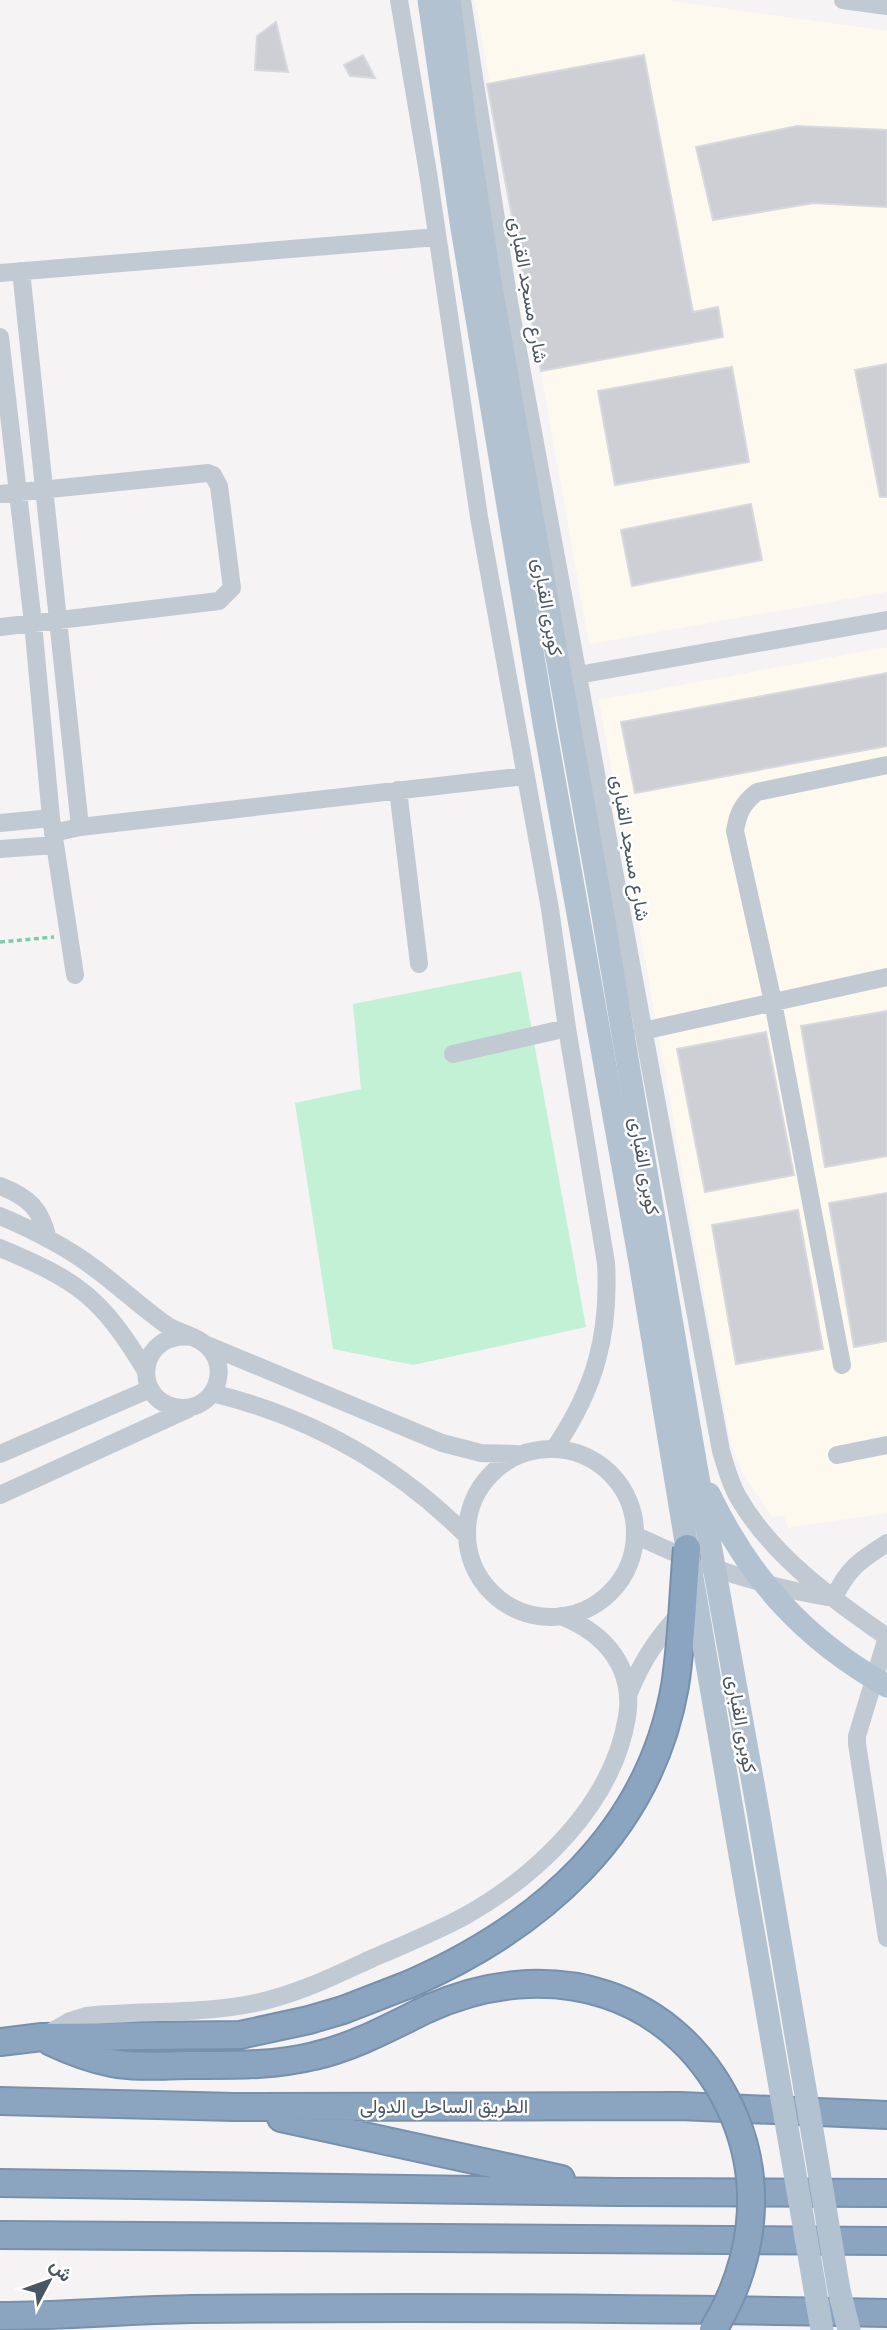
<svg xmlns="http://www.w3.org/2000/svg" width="887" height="2330" font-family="Lato,Vazirmatn,sans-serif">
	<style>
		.commercial { fill: #fdf9ef }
		.green { fill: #c3f1d5 }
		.building { fill: #cdcfd5; stroke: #d7d9de; stroke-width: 2 }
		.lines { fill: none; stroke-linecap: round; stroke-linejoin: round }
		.highway-casing { stroke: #7690ad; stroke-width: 30 }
		.path { stroke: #7ad0a6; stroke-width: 3.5; stroke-dasharray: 5 3.5; stroke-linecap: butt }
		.minor { stroke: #c1cad2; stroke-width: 18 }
		.major { stroke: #b3c2d1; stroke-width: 23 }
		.highway { stroke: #8ba5c1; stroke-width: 26 }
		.highway-bridge-casing { stroke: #7690ad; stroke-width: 30; stroke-linecap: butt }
		.major-bridge { stroke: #b3c2d1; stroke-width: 23 }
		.highway-bridge { stroke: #8ba5c1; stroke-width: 26 }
		.labels { text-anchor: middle; stroke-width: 5; stroke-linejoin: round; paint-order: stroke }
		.street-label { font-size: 19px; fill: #4a5661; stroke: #fff }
	</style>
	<rect width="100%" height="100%" fill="#f5f3f3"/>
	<path class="commercial" d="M475,0H667L887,31V592L589,644Z
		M887,647V1513L788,1528L784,1516L772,1517L744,1476L731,1445L599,700Z"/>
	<path class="green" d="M521,971L586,1327L413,1365L333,1349L295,1103L361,1089L353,1004Z"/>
	<path class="building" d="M276,22L288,72L255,70L257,36Z
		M363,55L375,78L350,76L344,65Z
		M644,55L693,312L718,307L723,337L541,371L487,84Z
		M797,126L887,130V207L814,203L713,220L696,147Z
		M887,364V497H880L855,370Z
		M732,367L749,462L615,485L598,391Z
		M751,504L762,560L632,586L621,530Z
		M887,673V746L635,793L621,722Z
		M887,1011V1156L825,1167L801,1026Z
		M766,1032L794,1175L705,1192L677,1049Z
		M887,1193V1341L854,1347L829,1203Z
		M798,1210L823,1349L736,1364L712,1225Z"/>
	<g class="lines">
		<g class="highway-casing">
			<path id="highway" d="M0,2042L42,2037L240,2035L309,2020L343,2010L410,1984
				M51,2042C70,2051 91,2059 112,2063C138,2068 165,2065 192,2065C232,2065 274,2066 314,2056C354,2047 390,2027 427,2009
				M0,2101L234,2107L680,2106L887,2115
				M281,2118L561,2179
				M0,2183L617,2192L887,2193
				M0,2235L887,2241
				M0,2316C64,2316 127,2310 191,2309C423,2307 655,2308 887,2313"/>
		</g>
		<path class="path" d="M0,942L54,937"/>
		<path class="minor" d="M399,0L428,173L479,517L550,909L567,1028L606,1263C610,1335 595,1389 554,1449
			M462,0L509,302L721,1451C726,1467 730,1483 738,1497C772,1556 832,1599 887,1637L857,1736V1744L887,1938
			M843,0L887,6
			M21,271L80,827
			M0,273L437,237
			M0,337L33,623L51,818L75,975
			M0,494L208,473L213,475L219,486L232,588L219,601L0,627
			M578,675L887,620
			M398,790L419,964
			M0,823L51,818
			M53,833L80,827L525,776
			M0,849L55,845
			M643,1031L887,977
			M453,1054L567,1028
			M0,1186C29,1197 41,1209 48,1239
			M0,1216C33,1230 65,1246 93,1267C119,1286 142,1308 168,1326C183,1335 203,1337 213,1353C222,1366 220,1385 209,1397C200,1406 188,1410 175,1407C131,1398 138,1330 193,1337
			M0,1248C79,1281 101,1297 146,1371
			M207,1345L442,1443L481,1453L517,1454
			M842,1365L773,1002L735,831C738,813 742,804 757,792L887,765
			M212,1393C311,1417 395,1464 467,1536
			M467 1533a84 84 0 1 1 168 0a84 84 0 1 1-168 0Z
			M0,1454L150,1389
			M837,1455L887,1445
			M0,1495L188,1409
			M635,1535C699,1566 763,1587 834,1598C847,1569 860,1560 887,1543
			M629,1693C642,1660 660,1633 685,1609
			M46,2035L70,2021L86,2016C144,2010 202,2015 260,2002C300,1993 336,1975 373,1958C404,1945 435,1932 465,1916C538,1875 613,1804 627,1717C635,1668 605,1633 561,1616"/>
		<path class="major" d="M449,0L464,117L491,287L599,892L694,1455"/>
		<use href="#highway" class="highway"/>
		<g class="highway-bridge-casing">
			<path id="highway-bridge" d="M410,1984C540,1927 649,1833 675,1686C682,1641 683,1594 687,1548
				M427,2009C548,1954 679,1989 734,2116C764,2187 753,2265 713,2330"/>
		</g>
		<path class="major-bridge" d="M429,0L461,222L544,723L640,1262L687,1548L822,2330
			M694,1455L758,1811L839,2290L849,2330
			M709,1494C750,1579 804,1639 887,1686"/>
		<use href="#highway-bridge" class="highway-bridge"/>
	</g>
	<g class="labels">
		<g class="street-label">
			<text transform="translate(529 290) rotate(80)" y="7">شارع مسجد القبارى</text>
			<text transform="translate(548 607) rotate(80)" y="7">كوبرى القبارى</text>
			<text transform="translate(631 848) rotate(80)" y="7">شارع مسجد القبارى</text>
			<text transform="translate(645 1166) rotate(80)" y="7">كوبرى القبارى</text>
			<text transform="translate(742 1724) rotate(80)" y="7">كوبرى القبارى</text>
			<text x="444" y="2113">الطريق الساحلى الدولى</text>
		</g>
	</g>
	<g transform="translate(49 2281) rotate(49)" stroke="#ffffff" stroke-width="5" paint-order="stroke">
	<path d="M0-5L12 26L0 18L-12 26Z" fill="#4a5661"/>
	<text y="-10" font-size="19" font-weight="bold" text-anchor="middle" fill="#4a5661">ش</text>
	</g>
</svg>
